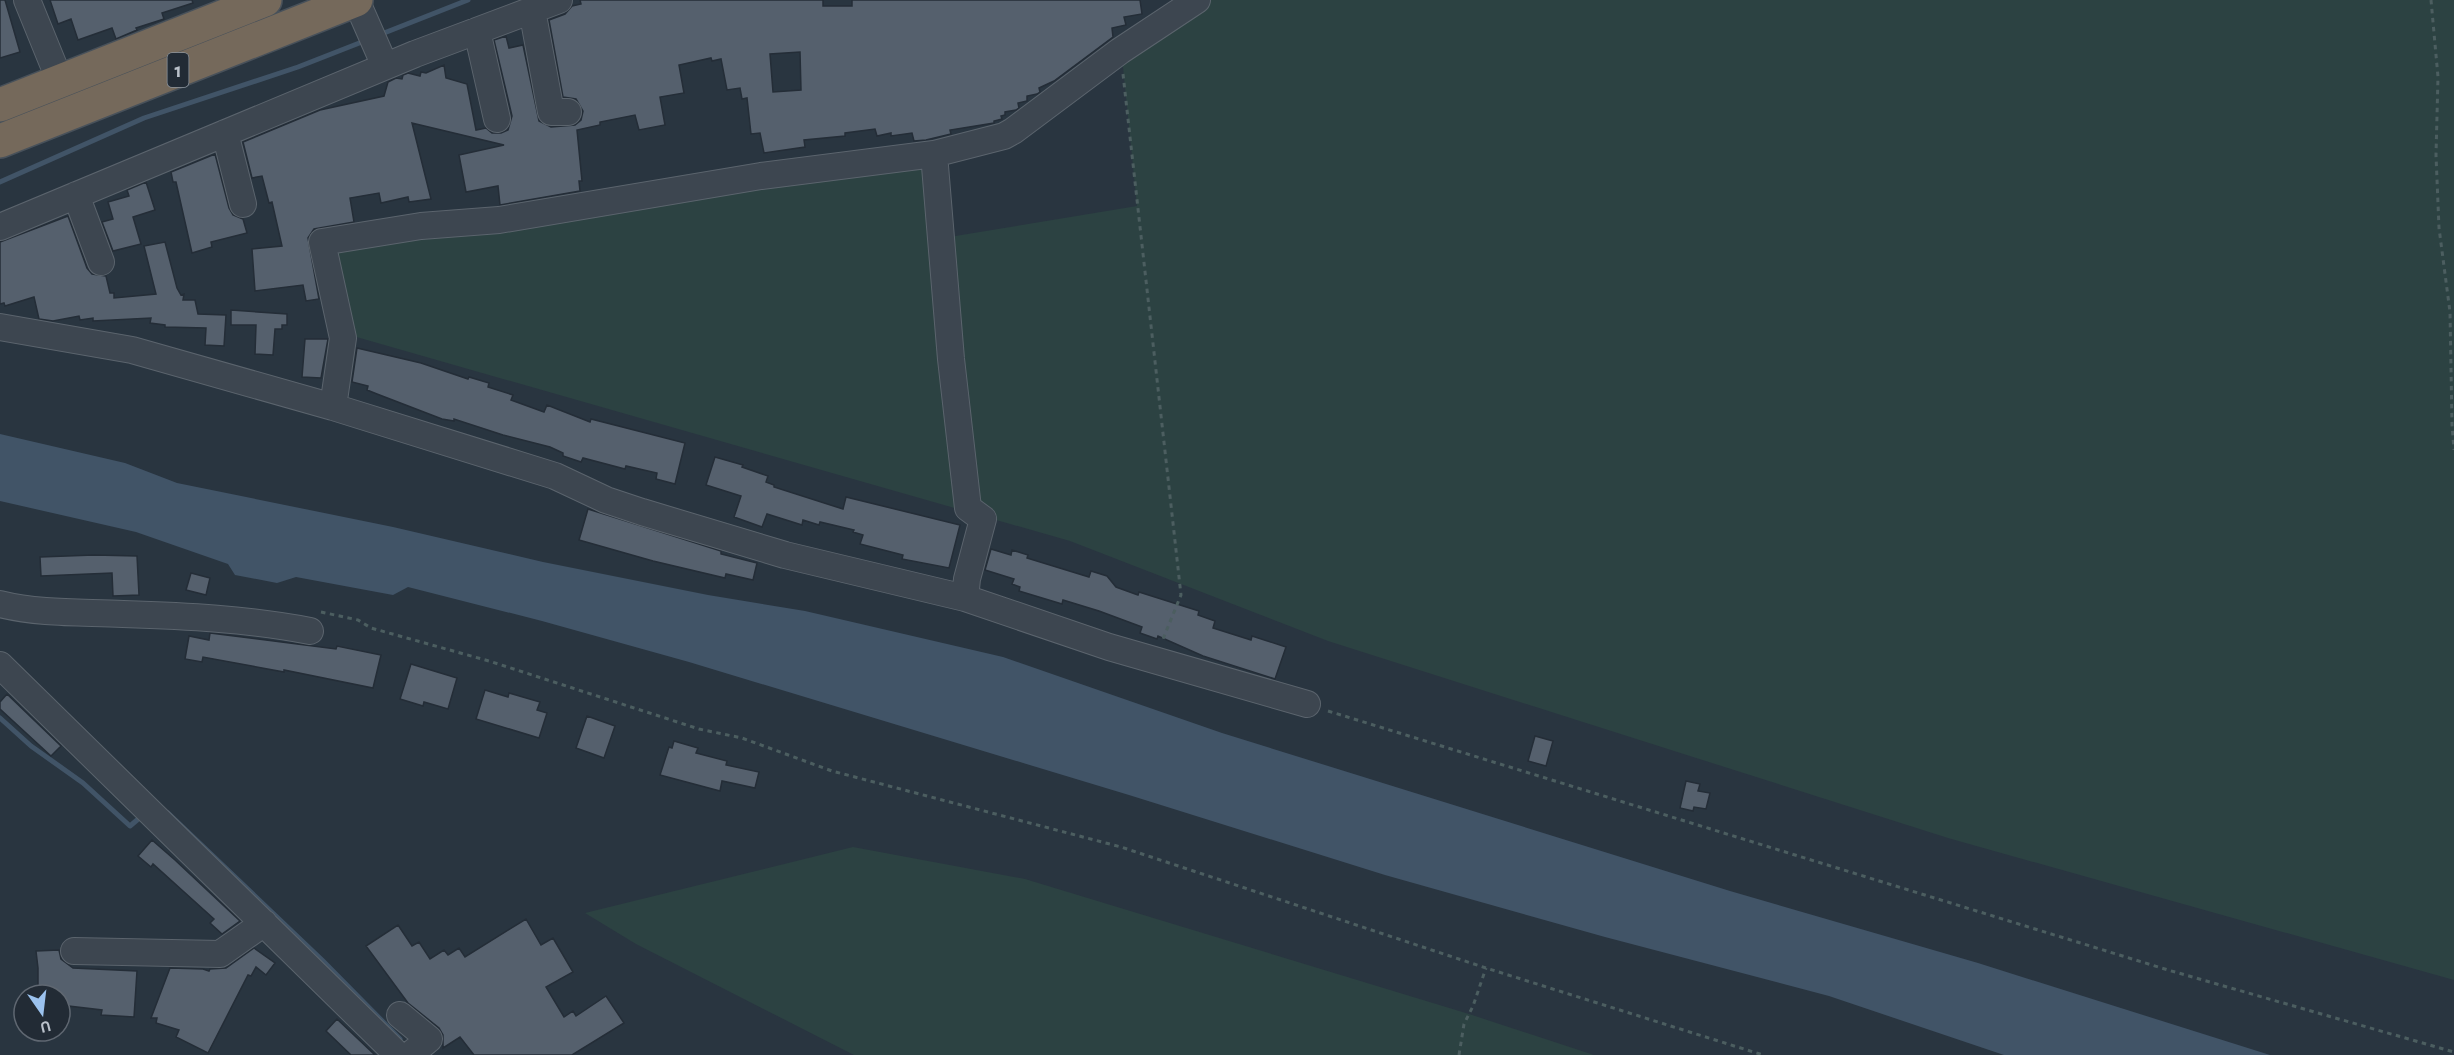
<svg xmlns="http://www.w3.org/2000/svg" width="2454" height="1055" font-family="'Alegreya Sans',sans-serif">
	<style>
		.green { fill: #2c4242 }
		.water { fill: #415467 }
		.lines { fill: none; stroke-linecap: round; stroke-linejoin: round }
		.stream { stroke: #415467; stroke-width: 5 }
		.building { fill: #55606d; stroke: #242d37; stroke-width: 1.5; fill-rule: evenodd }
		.minor-casing { stroke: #5b646d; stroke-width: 28 }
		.highway-casing { stroke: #48515a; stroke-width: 36 }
		.path { stroke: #4c5e60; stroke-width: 3; stroke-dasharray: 4.5 4.5; stroke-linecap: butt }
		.minor { stroke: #3d4650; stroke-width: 26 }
		.highway { stroke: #75695b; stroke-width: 33 }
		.labels { text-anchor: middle; stroke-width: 6; stroke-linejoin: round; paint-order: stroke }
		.shield { fill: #222b35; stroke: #8c949d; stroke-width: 1.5 }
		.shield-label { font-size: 20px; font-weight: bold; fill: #bac1ca }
	</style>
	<rect width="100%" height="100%" fill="#293540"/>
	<path class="green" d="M1203,0H2454V980L1948,838L1328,641L1070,541L353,336L327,248L922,164L931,240L1137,206L1122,57Z
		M853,847L1025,879L1469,1014L1594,1055H854L636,944L585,913Z"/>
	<path class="water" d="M0,434L125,463L177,483L393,527L543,562L708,595L805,611L1003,657L1222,733L1730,891L1978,963L2270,1055H2004L1829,996L1605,937L1385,875L1129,795L689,662L542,621L408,587L393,595L296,577L277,583L235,575L228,564L136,532L0,501Z"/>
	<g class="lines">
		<path class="stream" d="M379,35L468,0
			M0,182L144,118L298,67L367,40
			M0,718L31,746L83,783L130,826L143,815
			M168,813L322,960L400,1039"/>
	</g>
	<path class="building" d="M0,0H5L20,52L0,58Z
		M50,0H192L193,3L162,13L164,19L136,28L137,30L116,39L112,28L78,40L71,19L58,24Z
		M580,0H823V6H852V0H1140L1142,14L1124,17L1126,25L1112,28L1113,37L1054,81L1039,88L1040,92L1037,94L1027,96V101L1018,103L1019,108L1016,110L1005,112V115L1001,116L1002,119L994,121V123L950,130L951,134L926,140L914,141L912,133L891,136V133L877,136L875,129L845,133V136L804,140L805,147L764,153L760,133L751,134L747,98L742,99L740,88L727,90L721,59L712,61L711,58L679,65L684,93L660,97L665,125L639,130L635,115L600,122V125L577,130L582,181H579L580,191L500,205L498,186L466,192L459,155L504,145L412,123L431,199L409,202L408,197L381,203L379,193L350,198L354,222L314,229L308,238L319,299L306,301L303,285L255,291L252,249L282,246L272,202L269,203L262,176L252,178L243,142L320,110L384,96L388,82L396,78L402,79L403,75L408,73L420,76L421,72L426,73L444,65L446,78L467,84L476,130L486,128L492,133H501L508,130L512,116L494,40L506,36L509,48L523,45L539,121L551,127L575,125L581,120L583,111L576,99L563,97L549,20L565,14L572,6L581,4ZM800,52L801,90L773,92L770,54Z
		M215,154L229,208L233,215L243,219L247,233L211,242L212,247L192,253L176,182H173L171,172Z
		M146,182L155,210L133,217L141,244L113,251L102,222L113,219L108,202L129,196L127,190Z
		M68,216L87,268L92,274L106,276L110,293H114V298L156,294L144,246L165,242L177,288L181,295L184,294L183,300H195L198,314L226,315L224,346L205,345L206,328L165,327V325L150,323L151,318L93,321V318L80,320L79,316L53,321L39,319L34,297L5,306L4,303L0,304V242Z
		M231,310L287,314V325H282V329H275L273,355L255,354L256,325H231Z
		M305,339H328L321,378L302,377Z
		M357,348L421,363L468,379L469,377L489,383L488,387L513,395L511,400L544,412L547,405L590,422L591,419L685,443L675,484L656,479L657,473L626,466L625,469L583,458L581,462L563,456V453L550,447L503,435L454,419V421L442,419L377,394L367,390L368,386L352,382Z
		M715,457L743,465L742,467L768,476L766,482L774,485V487L843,509L846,497L960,525L949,568L902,559L903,555L860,544L863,535L853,532L854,530L820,522L819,525L803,520L802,525L767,514L762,527L734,517L741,496L706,485Z
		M588,509L721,551V554L757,563L753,580L726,574L725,578L653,561L579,540Z
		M991,549L1011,555L1012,550L1028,555L1027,558L1089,577L1091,571L1107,576L1116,587L1138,595L1139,592L1199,611L1198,615L1215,621L1213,628L1251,640L1252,636L1286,647L1275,679L1203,656L1158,636L1157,639L1140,633L1142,627L1099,611L1063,600L1062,604L1019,591L1020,587L1012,584L1014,579L985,570Z
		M94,555L137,556L139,595L113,596L112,573L41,576L40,557Z
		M191,573L210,578L206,595L186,590Z
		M210,633L336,649L337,646L381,655L373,688L284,670V672L203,657L202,662L185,659L189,636L209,640Z
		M411,664L457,678L448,709L424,702L423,706L400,699Z
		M485,690L508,697L509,693L540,702L537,710L547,713L539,738L476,719Z
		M7,694L61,746L51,756L0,709V702Z
		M587,716L615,726L604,758L576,748Z
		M1535,736L1553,741L1546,766L1528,761Z
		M674,741L698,748L696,753L727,761L726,765L759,772L755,788L722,781L720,791L660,775L669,747L672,748Z
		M1686,781L1700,784L1698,791L1710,793L1706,809L1694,807L1693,811L1680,808Z
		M152,840L175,860L240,921L222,934L210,923L214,919L183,891L153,864L151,867L138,856Z
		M526,919L541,945L553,938L573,972L546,987L564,1017L573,1011L576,1016L606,996L624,1023L572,1055H474L460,1037L443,1048V1035L439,1028L408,1003L366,946L398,925L412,946L419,942L430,959L444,950L448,955L459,948L465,957Z
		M254,948L275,963L266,975L256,967L251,976L248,975L208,1053L176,1037L179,1030L156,1023L157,1018H151L170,968L203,969L209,971L210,969L226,968Z
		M59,950L61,959L73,968L137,971L134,1017L101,1015L102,1010L60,1005V995H38V968L36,951Z
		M337,1019L375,1055H351L326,1031Z"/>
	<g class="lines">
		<g class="minor-casing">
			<path id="minor" d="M27,0L60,81
				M356,0L385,66
				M532,10L551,112H568
				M477,31L497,119
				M225,133L243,204
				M934,154L1004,136L1013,131L1120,51L1197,0
				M76,195L101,262
				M0,227L415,54L559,0
				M0,327L132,350L333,407L555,476L606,500L642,512L785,555L965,598L1109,647L1307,704
				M333,407L343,338L322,242L421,226L499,220L761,176L934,154L951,359L968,508L983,519L967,579L965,598
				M0,604C40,614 82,612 123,614C186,616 248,619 310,631
				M0,665L398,1055
				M74,951L220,954L264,923
				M400,1015L429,1039L410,1055"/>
		</g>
		<g class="highway-casing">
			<path id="highway" d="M0,105L265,0
				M0,141L356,0"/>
		</g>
		<path class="path" d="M2431,0L2438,77L2436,155L2439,228L2450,312L2452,425L2454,450
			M1123,74L1181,595L1163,639
			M321,612L358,620L371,628L489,661L699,729L742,738L832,771L1121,847L1486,968L1763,1055
			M1328,711L2168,970L2454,1052
			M1459,1055L1464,1024L1473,1006L1486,968"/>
		<use href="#minor" class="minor"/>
		<use href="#highway" class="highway"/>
	</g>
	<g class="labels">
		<rect class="shield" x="167.5" y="53" width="21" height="34" rx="4.5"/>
		<g class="shield-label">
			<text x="178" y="77">1</text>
		</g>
	</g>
	<g transform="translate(42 1013) rotate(166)"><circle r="28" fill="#222b35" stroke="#5f6771" stroke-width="1.5"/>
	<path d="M0-4.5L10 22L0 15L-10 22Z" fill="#9bc2ee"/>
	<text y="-9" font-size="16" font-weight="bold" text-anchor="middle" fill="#bac1ca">U</text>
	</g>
</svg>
